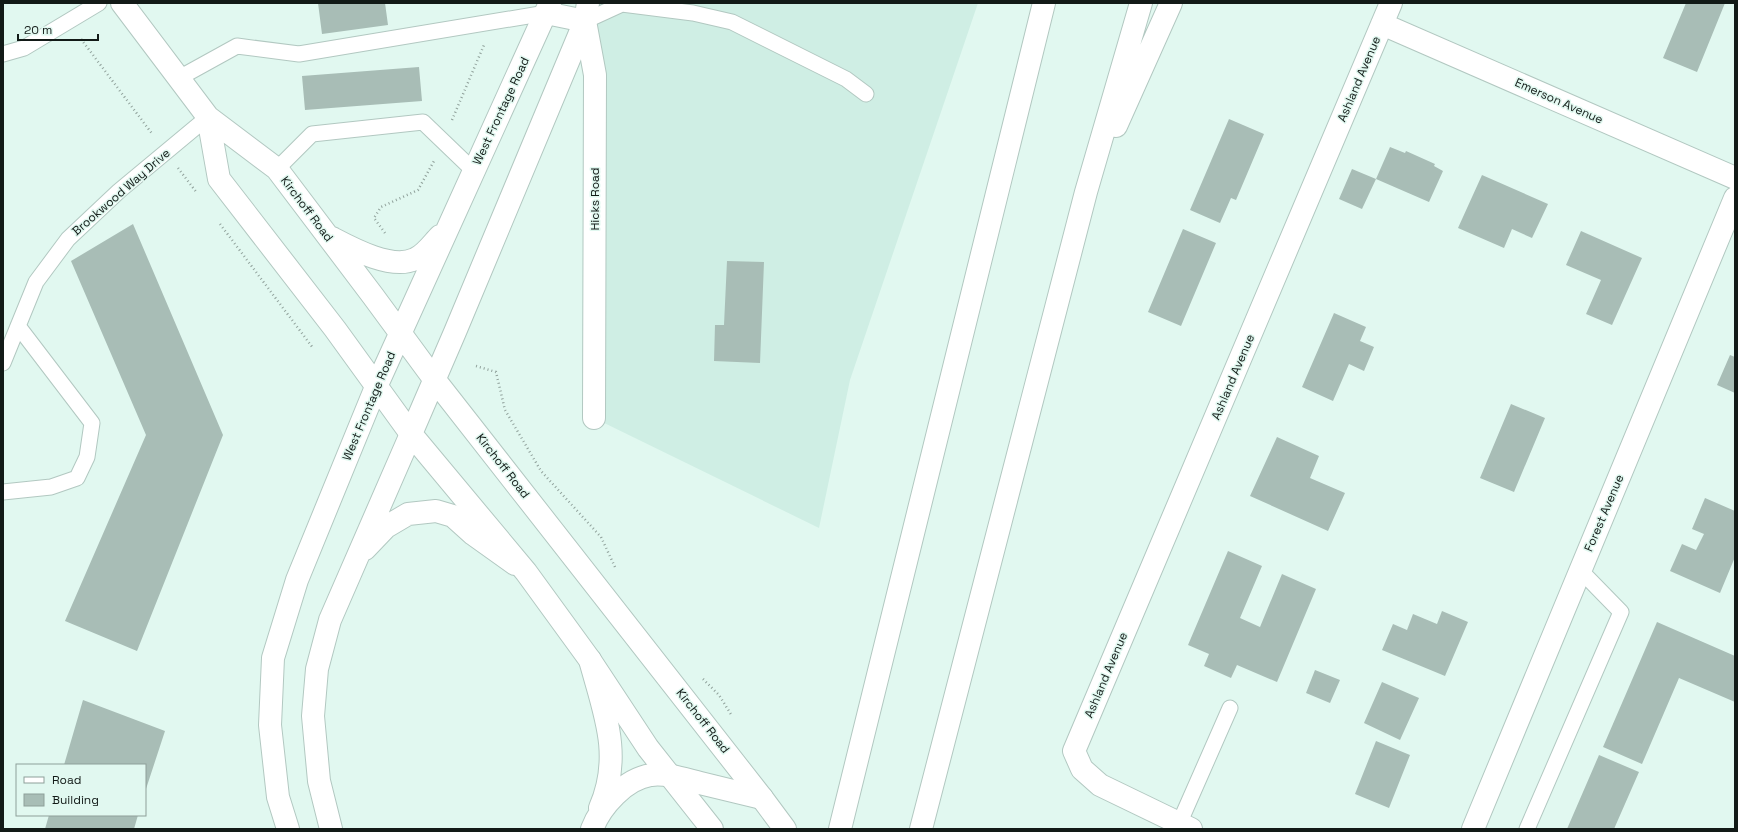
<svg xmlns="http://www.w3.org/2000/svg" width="1738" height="832" font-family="'Space Grotesk',sans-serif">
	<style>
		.built { fill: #cfeee4 }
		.building { fill: #a8bdb6 }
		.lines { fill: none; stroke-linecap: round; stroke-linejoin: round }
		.service-casing { stroke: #b2c8c1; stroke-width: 17 }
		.minor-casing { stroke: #b2c8c1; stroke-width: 24 }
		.tertiary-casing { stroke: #b2c8c1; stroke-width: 24 }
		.secondary-casing { stroke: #b2c8c1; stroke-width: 24 }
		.motorway-casing { stroke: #b2c8c1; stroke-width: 24 }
		.path { stroke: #91a29c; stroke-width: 2.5; stroke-dasharray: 1 3; stroke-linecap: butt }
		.service { stroke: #fff; stroke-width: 15 }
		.minor { stroke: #fff; stroke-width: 22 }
		.tertiary { stroke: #fff; stroke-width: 22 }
		.secondary { stroke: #fff; stroke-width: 22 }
		.motorway { stroke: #fff; stroke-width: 22 }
		.labels { text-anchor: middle; stroke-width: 3; stroke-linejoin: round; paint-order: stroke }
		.street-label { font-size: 12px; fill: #121a17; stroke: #e1f8f0 }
	</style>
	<rect width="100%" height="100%" fill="#e1f8f0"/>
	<path class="built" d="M588,3H978L850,380L819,528L594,418Z"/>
	<path class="building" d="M318,3H385L388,25L322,34Z
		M1686,3H1725L1697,72L1663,58Z
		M419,67L422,101L305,110L302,76Z
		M1229,119L1264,134L1236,200L1231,198L1220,223L1190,210Z
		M1390,147L1405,153L1406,151L1435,164L1434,166L1443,171L1429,202L1376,179L1362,209L1339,199L1352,169L1376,179Z
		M1482,175L1548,204L1532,238L1512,229L1504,248L1458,228Z
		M133,224L223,435L137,651L65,621L146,435L71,261Z
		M1183,229L1216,243L1181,326L1148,312Z
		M1581,231L1642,258L1612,325L1586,314L1601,280L1566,265Z
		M727,261L764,262L760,363L714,361L715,325H724Z
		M1334,313L1366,327L1360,341L1374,347L1364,371L1349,364L1333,401L1302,387Z
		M1730,355L1735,357V393L1717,385Z
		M1511,404L1545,418L1514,492L1480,478Z
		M1277,437L1319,456L1310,478L1345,493L1328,531L1250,496Z
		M1705,498L1735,511V557L1720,593L1670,571L1682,544L1696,550L1704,534L1692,529Z
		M1228,551L1262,566L1240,618L1260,627L1282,574L1316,589L1277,682L1237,665L1231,678L1204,666L1209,654L1188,645Z
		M1442,611L1468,622L1445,676L1382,650L1393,624L1407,630L1413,614L1437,624Z
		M1657,622L1735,656V702L1679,678L1642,764L1603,747Z
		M1315,670L1340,680L1330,703L1306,693Z
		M1382,682L1419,698L1400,740L1364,723Z
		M83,700L165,731L145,792V765H64Z
		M1376,741L1410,755L1389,808L1355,794Z
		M1599,755L1639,772L1614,829H1567Z
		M49,815H138L134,829H45Z"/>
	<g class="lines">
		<g class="service-casing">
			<path id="service" d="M585,21L622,4L693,13L732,22L846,79L866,94
				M3,54L24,48L99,3
				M179,78L237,46L299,54L546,13
				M277,169L312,134L423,122L474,171
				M3,363L36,282L68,239L119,191L208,117
				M3,492L51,487L77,478L87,457L92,423L18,326
				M1179,824L1230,708
				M1527,829L1621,612L1580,570"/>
		</g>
		<g class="minor-casing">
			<path id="minor" d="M546,13L585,21L595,75L594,418
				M1382,24L1735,178
				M1191,829L1100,785L1082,769L1074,751L1391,3
				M1473,829L1735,198"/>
		</g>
		<g class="tertiary-casing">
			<path id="tertiary" d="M365,549L386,527L408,514L436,511L453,516L473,534L515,564
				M288,829L278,797L270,725L273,658L297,580L376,387
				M331,829L319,781L313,716L317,669L330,620L411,434"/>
		</g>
		<g class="secondary-casing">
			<path id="secondary" d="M122,3L208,117L277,169L373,296L434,379L762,798L785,829
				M208,117L219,179L335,329L411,434L526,572L590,660L648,748L712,829
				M332,238C353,249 392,270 415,259C425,255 433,243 440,236
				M376,387L550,3
				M411,434L455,332L585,21L588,3"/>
		</g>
		<g class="motorway-casing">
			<path id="motorway" d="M1116,126L1171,3
				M590,660C604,712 623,755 600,808
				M592,829C601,806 625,779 651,775C667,773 684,779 700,783C721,788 742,793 762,798
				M840,829L1044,3
				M921,829L1086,192L1141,3"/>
		</g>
		<path class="path" d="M81,39L153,135
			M452,120L484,45
			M178,168L197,193
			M220,224L313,348
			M385,233L374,218L381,207L418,190L434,161
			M476,366L496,372L505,410L541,471L601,537L615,567
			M703,679L719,695L732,716"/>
		<use href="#service" class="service"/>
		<use href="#minor" class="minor"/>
		<use href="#tertiary" class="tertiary"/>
		<use href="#secondary" class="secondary"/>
		<use href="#motorway" class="motorway"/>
	</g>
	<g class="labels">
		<g class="street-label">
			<text transform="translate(1359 79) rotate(-67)" y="4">Ashland Avenue</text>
			<text transform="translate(1559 101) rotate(24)" y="4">Emerson Avenue</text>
			<text transform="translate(501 111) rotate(-65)" y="4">West Frontage Road</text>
			<text transform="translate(121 192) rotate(-41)" y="4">Brookwood Way Drive</text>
			<text transform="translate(595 199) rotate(-90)" y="4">Hicks Road</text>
			<text transform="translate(307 209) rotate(53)" y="4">Kirchoff Road</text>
			<text transform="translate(1233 377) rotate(-67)" y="4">Ashland Avenue</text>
			<text transform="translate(369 406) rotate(-67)" y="4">West Frontage Road</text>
			<text transform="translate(503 466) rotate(52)" y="4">Kirchoff Road</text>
			<text transform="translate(1604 513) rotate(-67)" y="4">Forest Avenue</text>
			<text transform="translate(1106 675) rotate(-67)" y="4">Ashland Avenue</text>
			<text transform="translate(703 721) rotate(52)" y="4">Kirchoff Road</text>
		</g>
	</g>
	<rect width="1738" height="832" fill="none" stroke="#121a17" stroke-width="8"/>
	<rect x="16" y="764" width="130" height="52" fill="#e1f8f0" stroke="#8e9f99"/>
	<rect x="24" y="777" width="20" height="6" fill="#ffffff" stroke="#8e9f99"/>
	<text x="52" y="784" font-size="12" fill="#121a17">Road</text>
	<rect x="24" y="794" width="20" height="12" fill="#a8bdb6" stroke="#8e9f99"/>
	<text x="52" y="804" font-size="12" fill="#121a17">Building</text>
	<path d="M18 34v6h80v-6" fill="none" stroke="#121a17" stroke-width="2"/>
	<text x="24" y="34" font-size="12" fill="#121a17" stroke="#e1f8f0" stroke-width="3" paint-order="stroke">20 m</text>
</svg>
